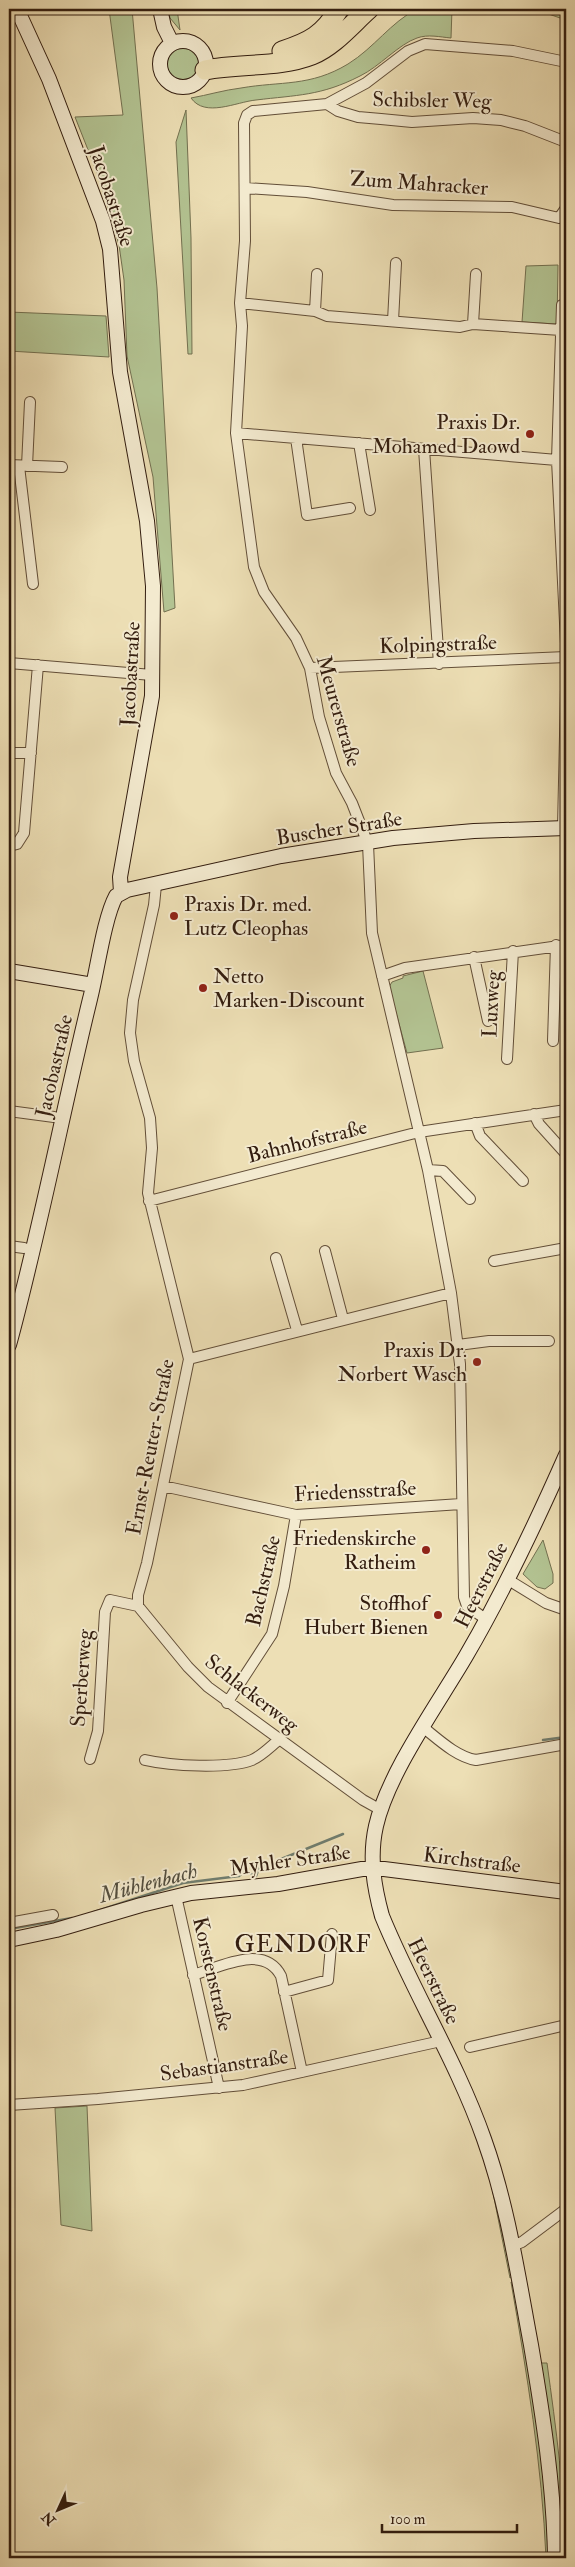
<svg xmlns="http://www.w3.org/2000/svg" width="575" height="2567" font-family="'IM FELL Double Pica',serif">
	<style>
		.green { fill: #b3c392; stroke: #737050 }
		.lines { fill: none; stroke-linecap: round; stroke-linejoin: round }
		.stream { stroke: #707d6e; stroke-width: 2.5 }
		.street-casing { stroke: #624e38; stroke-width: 12 }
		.secondary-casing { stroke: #331d0f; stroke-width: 16 }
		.highway-casing { stroke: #331d0f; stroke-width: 21 }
		.street { stroke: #f3eacf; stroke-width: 10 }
		.secondary { stroke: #f3eacf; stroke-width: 14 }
		.highway { stroke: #eddfb5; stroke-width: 19 }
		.poi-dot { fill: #8f2418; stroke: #f3eacf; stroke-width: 2 }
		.labels { text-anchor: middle; stroke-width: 4; stroke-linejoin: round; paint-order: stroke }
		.street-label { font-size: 21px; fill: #331d0f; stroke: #f3eacf }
		.poi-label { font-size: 21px; fill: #331d0f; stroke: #f3eacf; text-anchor: end }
		.water-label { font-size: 22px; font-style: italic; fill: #524d3e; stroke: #f3eacf }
		.quarter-label { font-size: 24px; letter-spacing: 1px; fill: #331d0f; stroke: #f3eacf }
	</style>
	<rect width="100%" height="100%" fill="#eddfb5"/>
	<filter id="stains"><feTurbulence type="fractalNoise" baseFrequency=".004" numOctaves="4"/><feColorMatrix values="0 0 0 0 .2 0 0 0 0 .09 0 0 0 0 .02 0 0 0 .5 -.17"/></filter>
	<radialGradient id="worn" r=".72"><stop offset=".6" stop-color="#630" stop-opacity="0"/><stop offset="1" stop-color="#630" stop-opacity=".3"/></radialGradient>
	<path class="green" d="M109,9H132L157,288L175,608L164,612L153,477L127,356L124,280L119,245L100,180L75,117L123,115Z
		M168,9H177L180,30L170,18Z
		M417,9H452L451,38C440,37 428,34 417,38C399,44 379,67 360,76C321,96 297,95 256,100C236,102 205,118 191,98C208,95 224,90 241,88C281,81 310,87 348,64C374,48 391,22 417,9Z
		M534,9H566V20Z
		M165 65a18 18 0 1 1 36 0a18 18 0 1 1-36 0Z
		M186,110L191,238L192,354H188L176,142Z
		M558,265L557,324L522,322L526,266Z
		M9,312L106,316L109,357L9,351Z
		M423,971L443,1048L407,1053L389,987L392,982L403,978V976Z
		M543,1540L553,1574V1583L545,1589L537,1587L523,1574Z
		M87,2106L92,2231L61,2225L55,2108Z
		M491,2183L512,2277L510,2278Z
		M511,2282H514L538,2409L551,2558H546C542,2465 527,2374 511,2282Z
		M539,2363H547C556,2428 565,2493 565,2558H559Z"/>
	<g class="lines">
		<path class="stream" d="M543,1740L566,1737
			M94,1912L183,1883L239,1876L244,1871L256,1876L259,1868L343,1834
			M9,1929L72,1918"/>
		<g class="street-casing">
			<path id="street" d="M327,104L366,83L408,51L425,44L513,51L566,62
				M246,188L307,192L393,205L512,207L559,218L566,208
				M240,303L315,311L327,316L460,327L473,324L561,330
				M562,305L557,460L566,643
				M315,311L317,274
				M393,321L396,263
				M473,324L476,274
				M236,433L557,460
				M296,438L307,515L350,508
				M359,443L370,510
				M424,449L439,664
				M9,465L62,467
				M19,466L33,584
				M27,466L30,402
				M9,663L152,675
				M310,668L566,657
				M9,753H31
				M563,828L566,690
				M9,846L17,844L24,833L38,665
				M474,957L488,1021
				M382,976L405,968L566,945
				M553,1041L556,945
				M507,1059L513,951
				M9,1111L54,1117
				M534,1114L539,1124L566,1154
				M475,1123L480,1136L523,1181
				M428,1170L443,1171L470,1199
				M149,1201L419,1132L566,1110
				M9,1246L24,1248
				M325,1251L343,1319
				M276,1258L297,1330
				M494,1261L566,1248
				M458,1345L489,1341H549
				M189,1359L451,1293
				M163,1486L296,1515L461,1504
				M507,1579L546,1603L566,1610
				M138,1606V1595L147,1563L189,1359L148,1193L152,1148L150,1118L134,1061L130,1033L133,1000L154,905L156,885
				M487,1620L467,1606L464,1597L460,1364L451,1293L428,1170L372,933L368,844L352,803L336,773L319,717L310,668L296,638L264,592L254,567L236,433L242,326L240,303L245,241L244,123L247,115L253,111L327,104L338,111L358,117L381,119L412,122L473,118L501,120L525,126L566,142
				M227,1703L272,1634L284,1586L296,1515
				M424,1728C439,1740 457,1757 476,1760L566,1744
				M90,1759L98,1731L105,1612L110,1600L138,1606L188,1667L208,1687L363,1800L381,1810
				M145,1760C171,1766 228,1769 252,1760C262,1756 272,1745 280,1739
				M176,1896L219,2088
				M9,1923L53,1915
				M193,1975C220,1967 264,1943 281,1976L302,2072
				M284,1992L328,1980L332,1934
				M470,2047L566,2025
				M9,2105L98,2099L243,2085L441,2041
				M512,2246L522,2242L566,2209"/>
		</g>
		<g class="secondary-casing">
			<path id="secondary" d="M17,9L49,79L103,221L110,249L120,372L147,521L153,586L152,696L120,877L121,892
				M160,9L164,27L172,43
				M160 64a23 23 0 1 1 46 0a23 23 0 1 1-46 0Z
				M9,971L93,985
				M9,1345C40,1231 62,1114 90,999C97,972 104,918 116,896L127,890L281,856L393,838L474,831L566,828
				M9,1940L56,1930L141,1905L191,1893L278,1884L362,1869H384L566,1892
				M555,2558C554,2486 543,2416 531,2345C518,2276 508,2206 484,2139C457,2062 413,1992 382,1916C374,1887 369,1857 376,1826C388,1773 438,1704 466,1656C504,1591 536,1523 566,1455"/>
		</g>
		<g class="highway-casing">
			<path id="highway" d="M282,51C310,42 323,35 339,9
				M205,70C240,63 279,68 312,55C334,46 352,24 369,9"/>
		</g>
		<use href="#street" class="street"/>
		<use href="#secondary" class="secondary"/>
		<use href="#highway" class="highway"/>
	</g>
	<g class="poi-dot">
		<circle cx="530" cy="434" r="5"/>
		<circle cx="174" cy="916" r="5"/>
		<circle cx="203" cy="988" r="5"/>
		<circle cx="477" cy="1362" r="5"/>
		<circle cx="426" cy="1550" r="5"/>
		<circle cx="438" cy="1615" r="5"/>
	</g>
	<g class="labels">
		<g class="street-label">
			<text transform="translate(432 100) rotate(1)" y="7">Schibsler Weg</text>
			<text transform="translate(419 183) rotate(4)" y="7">Zum Mahracker</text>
			<text transform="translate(112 196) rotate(72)" y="7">Jacobastraße</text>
			<text transform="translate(438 644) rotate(-2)" y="7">Kolpingstraße</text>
			<text transform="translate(130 674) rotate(-87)" y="7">Jacobastraße</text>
			<text transform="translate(339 711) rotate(74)" y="7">Meurerstraße</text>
			<text transform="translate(339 828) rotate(-9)" y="7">Buscher Straße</text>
			<text transform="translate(491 1004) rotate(-87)" y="7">Luxweg</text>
			<text transform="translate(54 1066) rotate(-77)" y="7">Jacobastraße</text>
			<text transform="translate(307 1141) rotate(-14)" y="7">Bahnhofstraße</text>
			<text transform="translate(150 1447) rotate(-79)" y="7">Ernst-Reuter-Straße</text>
			<text transform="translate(355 1491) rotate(-3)" y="7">Friedensstraße</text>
			<text transform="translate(263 1581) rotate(-77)" y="7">Bachstraße</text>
			<text transform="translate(481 1585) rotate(-63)" y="7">Heerstraße</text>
			<text transform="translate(81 1678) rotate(-86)" y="7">Sperberweg</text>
			<text transform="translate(252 1693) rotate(38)" y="7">Schlackerweg</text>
			<text transform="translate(290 1860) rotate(-8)" y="7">Myhler Straße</text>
			<text transform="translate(472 1860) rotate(7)" y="7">Kirchstraße</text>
			<text transform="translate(213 1974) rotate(77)" y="7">Korstenstraße</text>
			<text transform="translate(434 1981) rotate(64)" y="7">Heerstraße</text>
			<text transform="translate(224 2065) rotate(-8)" y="7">Sebastianstraße</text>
		</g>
		<g class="poi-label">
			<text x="520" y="429">Praxis Dr.<tspan x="520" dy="24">Mohamed Daowd</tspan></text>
			<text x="184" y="911" text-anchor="start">Praxis Dr. med.<tspan x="184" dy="24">Lutz Cleophas</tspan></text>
			<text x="213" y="983" text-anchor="start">Netto<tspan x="213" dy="24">Marken-Discount</tspan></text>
			<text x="467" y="1357">Praxis Dr.<tspan x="467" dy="24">Norbert Wasch</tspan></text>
			<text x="416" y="1545">Friedenskirche<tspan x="416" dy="24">Ratheim</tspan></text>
			<text x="428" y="1610">Stoffhof<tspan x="428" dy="24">Hubert Bienen</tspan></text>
		</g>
		<g class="water-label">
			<text transform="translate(148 1882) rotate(-15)" y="8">Mühlenbach</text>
		</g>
		<g class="quarter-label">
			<text x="303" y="1952">GENDORF</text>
		</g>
	</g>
	<rect width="575" height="2567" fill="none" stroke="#eddfb5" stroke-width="30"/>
	<rect x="10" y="10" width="555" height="2547" fill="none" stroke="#331d0f" stroke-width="2.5"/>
	<rect x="15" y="15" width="545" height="2537" fill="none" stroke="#331d0f"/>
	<g transform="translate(58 2510) rotate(226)" stroke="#f3eacf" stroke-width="4" paint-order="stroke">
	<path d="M0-4L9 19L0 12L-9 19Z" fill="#331d0f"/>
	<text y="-8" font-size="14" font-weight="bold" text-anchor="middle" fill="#331d0f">N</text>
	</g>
	<path d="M382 2524v8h135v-8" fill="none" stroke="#331d0f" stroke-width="2.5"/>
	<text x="390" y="2524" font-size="15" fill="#331d0f" stroke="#f3eacf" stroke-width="4" paint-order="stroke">100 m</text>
	<rect width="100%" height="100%" filter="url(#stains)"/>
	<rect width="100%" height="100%" fill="url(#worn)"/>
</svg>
